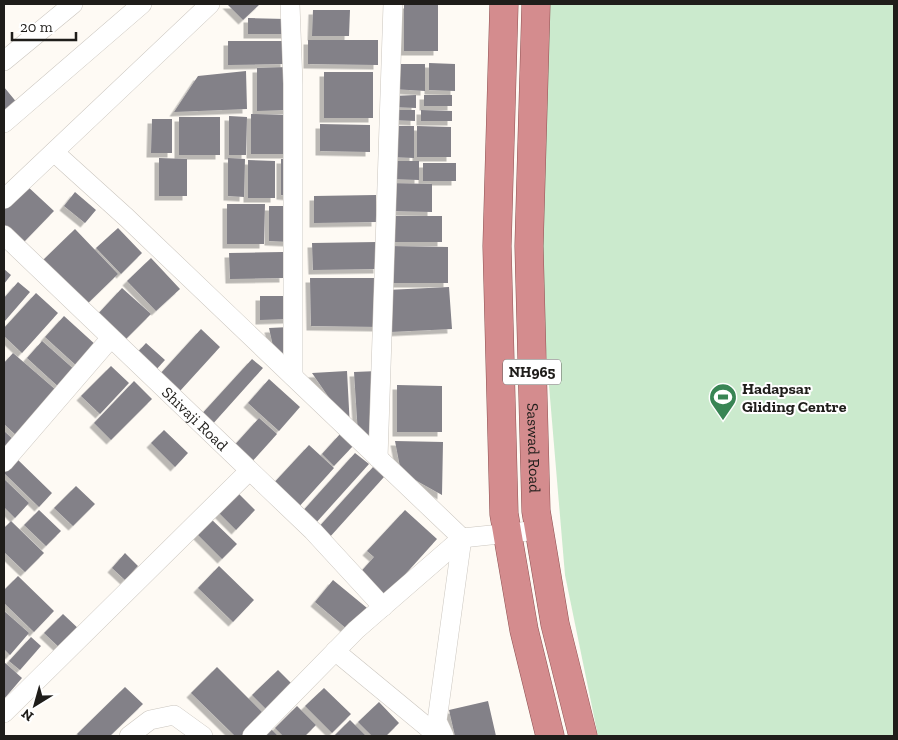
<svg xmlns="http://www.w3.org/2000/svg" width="898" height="740" font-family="'Zilla Slab',serif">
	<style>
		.green { fill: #cbeacd }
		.building { fill: #838188; filter: url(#shadow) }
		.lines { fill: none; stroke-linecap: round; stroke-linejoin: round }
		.minor-casing { stroke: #cbc6bf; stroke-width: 20 }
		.trunk-casing { stroke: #8e5253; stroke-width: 29 }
		.minor { stroke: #fff; stroke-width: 19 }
		.trunk { stroke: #d48c8e; stroke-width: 28 }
		.labels { text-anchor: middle; stroke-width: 4; stroke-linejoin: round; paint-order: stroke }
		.shield { fill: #fff; stroke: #62615f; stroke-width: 1 }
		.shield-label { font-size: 15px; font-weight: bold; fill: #1f1d1a }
		.poi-label { font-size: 16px; font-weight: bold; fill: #1f1d1a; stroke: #fff; text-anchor: start }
		.street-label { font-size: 16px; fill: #1f1d1a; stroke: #fff }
	</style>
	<defs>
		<filter id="shadow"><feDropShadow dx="-4.5" dy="4.5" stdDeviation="0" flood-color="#0004"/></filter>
	</defs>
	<rect width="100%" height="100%" fill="#fefaf4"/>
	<path class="green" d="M550,4H894V736H598L565,575L539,267Z"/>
	<path class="building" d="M227,4H260L243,20Z
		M404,4H438V51H404Z
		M313,10H350L349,36H312Z
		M248,18L286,19V34H248Z
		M308,40H378V65L308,64Z
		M228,41H286L285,64L228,65Z
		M429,63L455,64V91L429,90Z
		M394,64H425V91L393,89Z
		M288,67V110L257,111V68Z
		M246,71L247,109L174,112L198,76Z
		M324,72H373V118H324Z
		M4,87L18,104L4,117Z
		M416,95V108L392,107V96Z
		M424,95H452V106H424Z
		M392,110H415V121L391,120Z
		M421,110L452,111V121H421Z
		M251,114L288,115L289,154H251Z
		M229,116L247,117L246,155H229Z
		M179,117H220V155H179Z
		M152,119H172V153H151Z
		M320,124L370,125V152L320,151Z
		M391,126H414V158L390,157Z
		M417,126L451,127V157H417Z
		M159,158L187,159V196H159Z
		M228,158L245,159L244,197L228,196Z
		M281,159H291V196L281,195Z
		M248,160L275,161V198H248Z
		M390,161H419V180L389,179Z
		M423,163H456V181H423Z
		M388,183L432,184V212L389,211Z
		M26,185L54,211L23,243L4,225V207Z
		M75,192L96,210L85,223L64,206Z
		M376,195V222L314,223V196Z
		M227,204H265L264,244H227Z
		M269,206H290V242L269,241Z
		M391,216H442V242H392Z
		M118,228L142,253L121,274L96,248Z
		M75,229L118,274L83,308L40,263Z
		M377,242L378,269L313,270L312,243Z
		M389,246L448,247V283H389Z
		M283,252L284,278L230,279L229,253Z
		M151,258L180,289L156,311L127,281Z
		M4,269L11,275L4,284Z
		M310,278H381V327L311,326Z
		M18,282L30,292L4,322V298Z
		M449,287L452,329L390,332L387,290Z
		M122,288L151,314L123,342L96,316Z
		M36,293L58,313L22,353L4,336V328Z
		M260,296H289V319L260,320Z
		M64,316L97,346L78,367L45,337Z
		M290,327L289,360L275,355L269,328Z
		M201,329L220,347L179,392L160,374Z
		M42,341L77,372L61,389L27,358Z
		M146,343L165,360L153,373L134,356Z
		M13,353L57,391L17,436L4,424V363Z
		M252,359L263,368L210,427L199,417Z
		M111,366L129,383L100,414L81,396Z
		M347,371L350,428L312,373Z
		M378,371L374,447L358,434L354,372Z
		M269,379L300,407L279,431L248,403Z
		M134,381L152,399L111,440L94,423Z
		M397,385L442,386V432H397Z
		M259,418L277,434L249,465L231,449Z
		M164,430L188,453L175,467L151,443Z
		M4,431L16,442L4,457Z
		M340,434L353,446L334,466L322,454Z
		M395,441L443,442L442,495L401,472Z
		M309,445L334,468L296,510L271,486Z
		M355,453L369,464L314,525L301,513Z
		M15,457L52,493L39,507L4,473V469Z
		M373,467L384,477L328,539L317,529Z
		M4,479L29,503L15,518L4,507Z
		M76,486L95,504L73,526L54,508Z
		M234,489L255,510L236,530L215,509Z
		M39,510L61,531L46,546L24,525Z
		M405,510L437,539L383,599L357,576L374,557L367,551Z
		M208,516L237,544L222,559L194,531Z
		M11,521L44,553L25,572L4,552V528Z
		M125,553L138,566L125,580L112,568Z
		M219,566L254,600L233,622L198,588Z
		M18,576L54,611L34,632L4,603V590Z
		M333,580L367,608L348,630L315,602Z
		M4,611L29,633L10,655L4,649Z
		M63,614L81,631L62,650L44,633Z
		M31,637L41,646L20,670L9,661Z
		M4,662L22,678L4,699Z
		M217,667L264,714L242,736H235L191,693Z
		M278,670L294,686L268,711L252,695Z
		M125,687L143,704L110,736H79L77,734Z
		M324,688L351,714L332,733L305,706Z
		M488,701L496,736H455L449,710Z
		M379,702L399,723L386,736H372L358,722Z
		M297,706L316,725L305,736H283L275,728Z
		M350,720L366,736H334Z
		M270,728L278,736H263Z"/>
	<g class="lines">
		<g class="minor-casing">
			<g id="minor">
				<path d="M290,4L293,84V376"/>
				<path d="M4,61L73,4"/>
				<path d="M4,123L142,4"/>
				<path d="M54,152L127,218L462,538L437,721L444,736"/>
				<path d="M4,199L210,4"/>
				<path id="s1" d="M4,235L313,531L383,607"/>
				<path d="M378,458L393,4"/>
				<path d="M4,462L110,339"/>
				<path d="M335,651L438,736"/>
				<path d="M4,713L249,471"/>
				<path d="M129,736L150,720L174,715L203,736"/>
				<path d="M252,736L356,630L462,538L539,530"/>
			</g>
		</g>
		<g class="trunk-casing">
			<g id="trunk">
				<path d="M504,4L497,246L504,514L524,630L550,736"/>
				<path id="s2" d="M536,4L529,246L536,511L555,624L583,736"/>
			</g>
		</g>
		<use href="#minor" class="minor"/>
		<use href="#trunk" class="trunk"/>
	</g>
	<defs>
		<g id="stadium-pin" transform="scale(1.4375)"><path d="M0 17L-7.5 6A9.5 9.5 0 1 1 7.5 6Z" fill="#388554" stroke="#fff"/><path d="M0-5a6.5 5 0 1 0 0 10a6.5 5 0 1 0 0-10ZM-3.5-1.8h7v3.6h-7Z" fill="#fff"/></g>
	</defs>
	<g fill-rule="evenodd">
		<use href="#stadium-pin" x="723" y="397"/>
	</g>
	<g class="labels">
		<rect class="shield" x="503" y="359.5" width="58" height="25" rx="4"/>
		<g class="shield-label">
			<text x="532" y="377">NH965</text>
		</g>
		<g class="poi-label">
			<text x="742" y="394">Hadapsar<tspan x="742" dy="18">Gliding Centre</tspan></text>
		</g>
		<g class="street-label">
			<text dy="6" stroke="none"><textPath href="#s1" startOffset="265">Shivaji Road</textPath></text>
			<text dy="6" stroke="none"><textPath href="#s2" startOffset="444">Saswad Road</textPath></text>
		</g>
	</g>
	<rect width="898" height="740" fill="none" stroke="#1f1d1a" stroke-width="10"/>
	<g transform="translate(35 705) rotate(217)" stroke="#ffffff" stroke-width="4" paint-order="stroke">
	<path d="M0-4L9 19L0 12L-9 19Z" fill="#1f1d1a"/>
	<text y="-8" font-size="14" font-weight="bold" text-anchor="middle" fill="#1f1d1a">N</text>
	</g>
	<path d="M12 32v8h64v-8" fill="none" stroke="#1f1d1a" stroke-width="2.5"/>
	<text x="20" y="32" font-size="15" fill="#1f1d1a" stroke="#ffffff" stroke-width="4" paint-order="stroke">20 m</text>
</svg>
